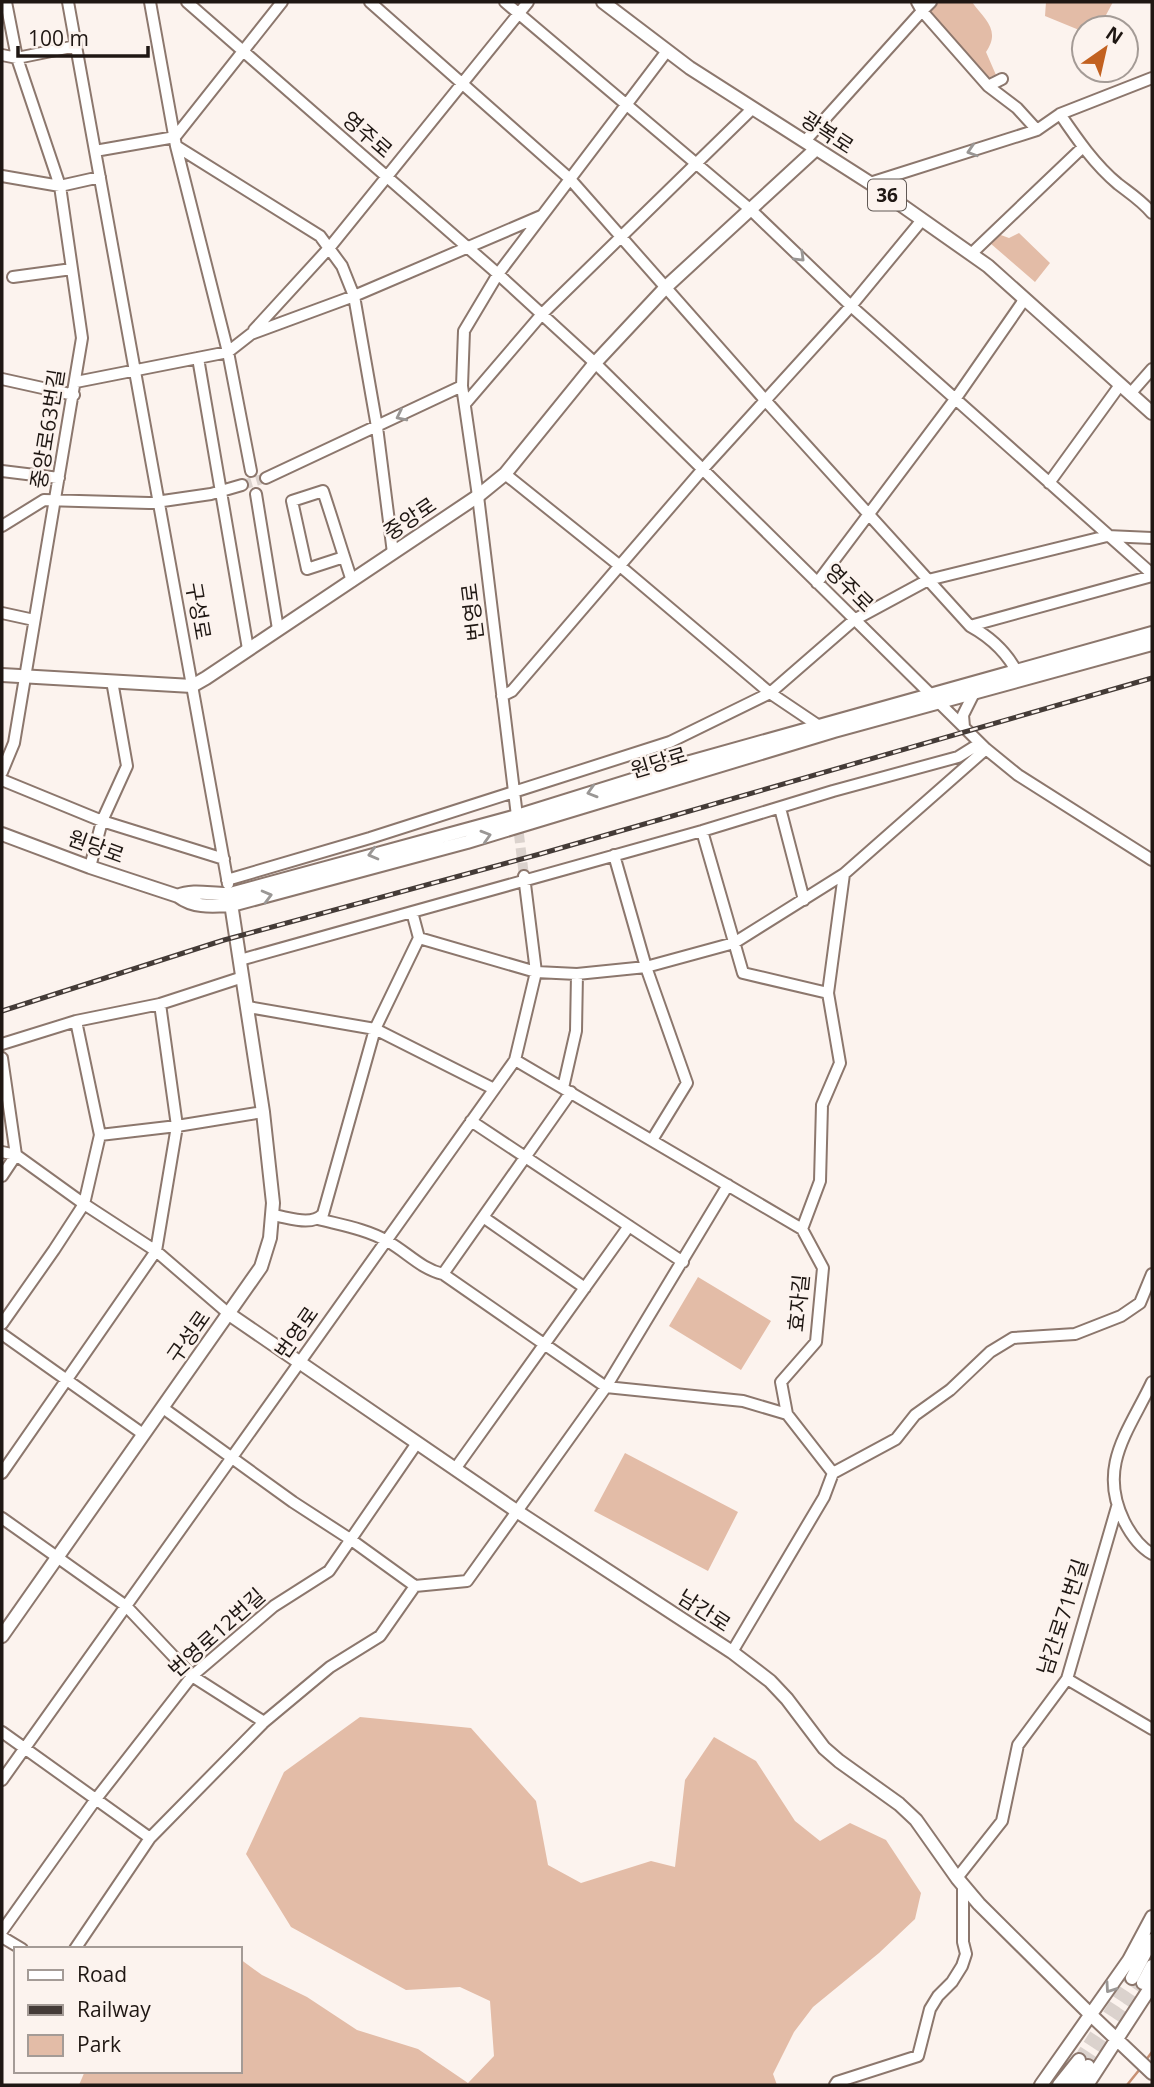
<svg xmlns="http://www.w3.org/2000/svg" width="1154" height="2087" font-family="'Open Sans','Noto Sans KR',sans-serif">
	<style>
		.green { fill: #e3bca7 }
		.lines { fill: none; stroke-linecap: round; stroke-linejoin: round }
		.stream { stroke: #c79073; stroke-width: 2.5 }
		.minor-tunnel { stroke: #dbd2cd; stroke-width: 10; stroke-dasharray: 10 5; stroke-linecap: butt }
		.major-tunnel { stroke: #dbd2cd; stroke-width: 12; stroke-dasharray: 12 6; stroke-linecap: butt }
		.minor-casing { stroke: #8c776d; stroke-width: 14 }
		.major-casing { stroke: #8c776d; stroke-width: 16 }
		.minor { stroke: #fff; stroke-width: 10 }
		.major { stroke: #fff; stroke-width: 12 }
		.rail-casing { stroke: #443b37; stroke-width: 5 }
		.rail { stroke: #fcf3ee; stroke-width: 2.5; stroke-dasharray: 8; stroke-linecap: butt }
		.oneway { stroke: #9a9795 }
		.labels { text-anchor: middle; stroke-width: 5; stroke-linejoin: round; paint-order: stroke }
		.shield { fill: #fcf3ee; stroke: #615955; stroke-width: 2 }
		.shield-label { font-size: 19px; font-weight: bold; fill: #1f1713 }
		.street-label { font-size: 21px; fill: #1f1713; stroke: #fcf3ee }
	</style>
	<rect width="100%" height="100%" fill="#fcf3ee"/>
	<path class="green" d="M934,2H972C985,20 1001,30 986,52L996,75L988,78L927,14Z
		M1046,2H1113L1099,28H1084V32L1045,16Z
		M1019,233L1050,263L1035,282L990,243L998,234L1009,238Z
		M698,1277L771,1321L741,1370L669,1326Z
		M625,1453L738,1512L708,1571L594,1511Z
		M360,1717L471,1728L536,1801L548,1865L581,1883L651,1861L675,1867L685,1780L714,1737L756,1761L795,1821L820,1841L850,1823L886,1840L921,1893L915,1919L879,1953L813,2007L794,2032L773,2074L777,2085H79L85,2071H240V1959L262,1975L307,1997L357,2030L418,2049L468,2083L494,2056L490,2001L460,1987L406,1990L291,1927L246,1854L284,1772Z"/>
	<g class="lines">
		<path class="stream" d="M1146,2060L1152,2052
			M1127,2085L1140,2069"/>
		<path class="minor-tunnel" d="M242,485L266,478
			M517,818L524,876"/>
		<path class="major-tunnel" d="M1079,2060L1132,1978
			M1088,2066L1143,1983"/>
		<g class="minor-casing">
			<path id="minor" d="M68,2L228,884
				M150,2L176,146L228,352L251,471
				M187,2L498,274L595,363L986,749L1018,775L1152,860
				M370,2L570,179L765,400L970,626C992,638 1008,653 1019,676
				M505,2L751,210L851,306L1152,574
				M931,2L922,11L988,86L1017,108L1037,130
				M2,55L17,58L76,46
				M988,86L1002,79
				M1060,114C1077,139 1095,165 1118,184C1131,194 1142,201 1152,213
				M805,141L922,11L917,2
				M176,146L320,236L342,266L354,296L377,427L393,553
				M95,151L175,137L282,2
				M2,176L60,186L100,177
				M870,183L1037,130L1060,114L1152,78
				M971,254L1083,147
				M13,277L72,269
				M254,330L330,247L528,2
				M198,358L248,649
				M2,379L74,395
				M76,382L228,352L251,334L354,296L541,216
				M1130,394L1152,369
				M465,404L542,314L753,108
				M2,471L59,478
				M505,474L620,566L770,693L819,726
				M266,478L462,386
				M1049,483L1120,385
				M256,494L278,629
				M2,526L44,500L149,503L211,494L242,485
				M344,557L307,569L292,501L323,491C333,521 342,551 352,581
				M817,583L956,398L1024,300
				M2,613L34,620
				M970,626L1152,576
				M502,696L512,691L702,470L851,306L922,220
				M964,727L963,715L974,693
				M2,772L14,743L82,338L60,186L17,58L6,2
				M2,780L102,821L224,859
				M780,808L804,900
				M517,816L478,496L462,386L464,331L498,274L667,51
				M702,831L743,973L828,993
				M614,855L646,967L687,1083L652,1140
				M90,867L102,821L127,766L112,681
				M227,880L370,838L670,742L770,693L854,620L928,580L1107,536L1152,538
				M419,938L536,972L577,974L646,967L734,943L844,874L986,749
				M240,960L702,831L833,791L958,757L974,747L986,749
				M248,1007L375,1029L494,1089
				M2,1044L76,1021L160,1004L243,977
				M2,1058L16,1155L2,1176
				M515,1060L802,1229
				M563,1088L576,1031L577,974
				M471,1121L683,1262
				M100,1135L177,1126L263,1112
				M2,1152L16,1155L84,1204L156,1251L229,1314
				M272,1215C288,1217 311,1227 323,1214L375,1029L419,938L412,912
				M483,1217L585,1288
				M318,1219C341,1225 366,1229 387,1241C407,1252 421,1269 443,1274L606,1387L743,1401L787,1414
				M443,1274L571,1092
				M2,1324L54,1250L84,1204L100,1135L76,1021
				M2,1334L143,1434
				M1152,1382C1129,1431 1097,1466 1124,1521C1130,1533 1140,1547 1152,1554
				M163,1408L293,1502L350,1539L415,1586
				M455,1469L629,1226
				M2,1473L156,1251L177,1126L160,1004
				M833,1473L896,1439L915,1415L950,1390L990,1352L1013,1338L1075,1334L1121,1316L1140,1303L1152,1274
				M2,1518L126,1606L192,1676L264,1722
				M732,1652L824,1497L833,1473L787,1414L781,1382L816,1342L823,1268L802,1229L820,1181L822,1105L840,1063L828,993L844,874
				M1067,1679L1152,1729
				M2,1732L150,1838
				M2,1780L515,1060L536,972L524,876
				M957,1878L1002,1821L1018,1745L1067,1679L1117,1507
				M2,1931L96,1799L192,1676L274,1606L329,1571L417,1443
				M2,1937L22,1949
				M75,1949L150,1838L264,1722L330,1667L380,1636L415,1586L467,1581L606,1387L728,1185
				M835,2085L837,2082L918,2056L930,2009L938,1996L952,1982L962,1966L966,1954L963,1942V1885"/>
		</g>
		<g class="major-casing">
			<path id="major" d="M603,2L690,68L870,183L988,266L1152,413
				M2,675L192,686L206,678L478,496L505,474L595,363L667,286L816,149
				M2,834L90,867L178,896C194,908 212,906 232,905L467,842L834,731L1152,644
				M178,896C193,889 213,895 230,894L517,816L690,762L1152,633
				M229,1314L518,1512L732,1652L770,1681L787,1699L824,1748L839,1761L899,1804L916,1820L957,1878L979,1904L1091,2015L1152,2073
				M2,1636L261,1267L270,1238L273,1203L263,1112L230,897
				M1132,1978L1152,1940
				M1143,1983L1152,1966
				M1041,2085L1129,1960L1152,1917
				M1059,2085L1079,2060
				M1073,2085L1088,2066
				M1087,2085L1152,1985"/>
		</g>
		<use href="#minor" class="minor"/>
		<use href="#major" class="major"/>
		<g class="rail-casing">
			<path id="rail" d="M2,1011L224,940L540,854L1152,678"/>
		</g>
		<use href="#rail" class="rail"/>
	</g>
	<defs><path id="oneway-chevron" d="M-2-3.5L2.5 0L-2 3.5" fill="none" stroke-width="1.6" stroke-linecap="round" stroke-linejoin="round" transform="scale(1.75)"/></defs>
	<g class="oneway">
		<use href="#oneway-chevron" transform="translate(972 151) rotate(162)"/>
		<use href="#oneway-chevron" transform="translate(800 257) rotate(44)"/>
		<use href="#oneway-chevron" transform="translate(401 416) rotate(154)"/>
		<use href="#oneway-chevron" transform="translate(592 792) rotate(163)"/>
		<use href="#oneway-chevron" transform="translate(486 836) rotate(-17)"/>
		<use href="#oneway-chevron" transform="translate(373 854) rotate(165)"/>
		<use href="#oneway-chevron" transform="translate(267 896) rotate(-15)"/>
		<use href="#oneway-chevron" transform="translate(1110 1988) rotate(125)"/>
	</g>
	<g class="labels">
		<rect class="shield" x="868" y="179.5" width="38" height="31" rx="5"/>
		<g class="shield-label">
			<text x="887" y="202">36</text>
		</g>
		<g class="street-label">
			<text transform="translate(827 133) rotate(33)" y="7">광복로</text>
			<text transform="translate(367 135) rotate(41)" y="7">영주로</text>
			<text transform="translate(48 429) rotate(-81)" y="7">중앙로63번길</text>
			<text transform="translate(410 519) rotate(-34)" y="7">중앙로</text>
			<text transform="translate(849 588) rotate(45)" y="7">영주로</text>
			<text transform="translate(198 611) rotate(80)" y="7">구성로</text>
			<text transform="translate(473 612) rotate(-97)" y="7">번영로</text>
			<text transform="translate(659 763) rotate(-17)" y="7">원당로</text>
			<text transform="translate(96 847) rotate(20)" y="7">원당로</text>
			<text transform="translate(799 1303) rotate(-84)" y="7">효자길</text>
			<text transform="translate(297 1333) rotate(-55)" y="7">번영로</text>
			<text transform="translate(189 1337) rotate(-55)" y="7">구성로</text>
			<text transform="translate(704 1611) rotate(33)" y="7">남간로</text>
			<text transform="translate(1063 1617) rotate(-72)" y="7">남간로71번길</text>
			<text transform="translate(217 1633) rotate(-42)" y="7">번영로12번길</text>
		</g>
	</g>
	<rect width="1154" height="2087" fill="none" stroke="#1f1713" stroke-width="7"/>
	<rect x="14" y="1947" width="228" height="126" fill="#fcf3ee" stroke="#a49b96" stroke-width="2"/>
	<rect x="28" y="1970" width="35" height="10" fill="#ffffff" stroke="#a49b96" stroke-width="2"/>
	<text x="77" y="1982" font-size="21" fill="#1f1713">Road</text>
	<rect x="28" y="2005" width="35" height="10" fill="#443b37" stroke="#a49b96" stroke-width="2"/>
	<text x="77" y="2017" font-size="21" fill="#1f1713">Railway</text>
	<rect x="28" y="2035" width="35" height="21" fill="#e3bca7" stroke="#a49b96" stroke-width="2"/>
	<text x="77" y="2052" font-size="21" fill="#1f1713">Park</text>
	<g transform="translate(1105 49) rotate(34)"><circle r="33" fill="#fcf3ee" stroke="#a49b96" stroke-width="2"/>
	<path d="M0-5L12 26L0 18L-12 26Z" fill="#c26120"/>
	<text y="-10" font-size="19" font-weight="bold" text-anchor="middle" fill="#1f1713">N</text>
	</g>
	<path d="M18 46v10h130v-10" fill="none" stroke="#1f1713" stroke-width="3.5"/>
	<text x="28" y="46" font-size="21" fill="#1f1713" stroke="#fcf3ee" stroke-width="5" paint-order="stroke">100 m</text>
</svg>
